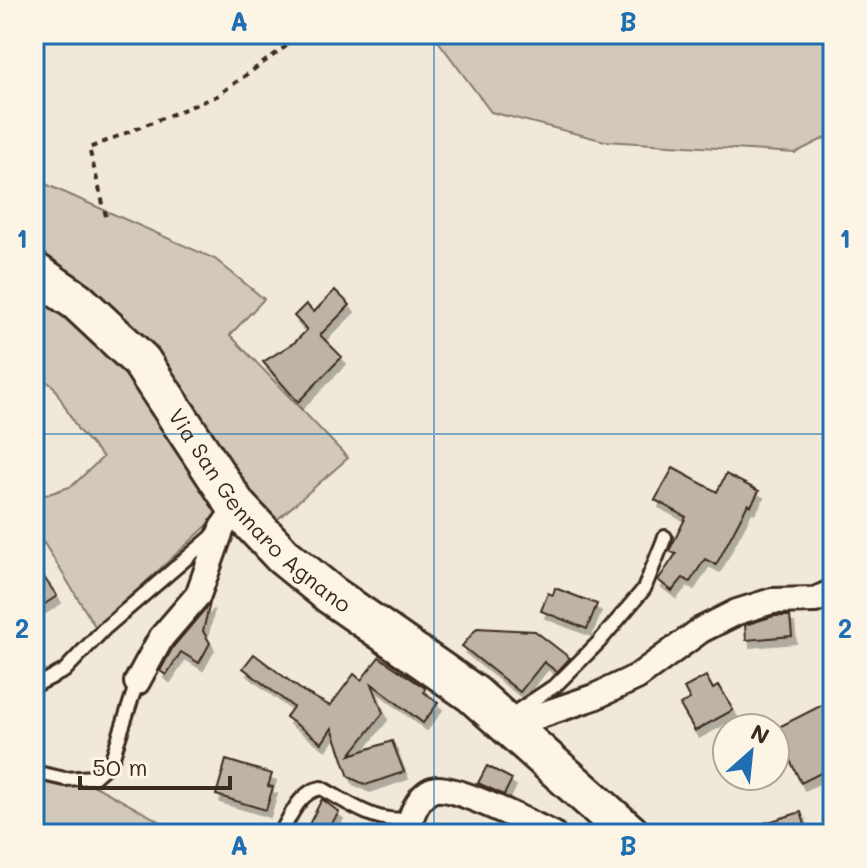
<svg xmlns="http://www.w3.org/2000/svg" width="867" height="868" font-family="Mali,sans-serif">
	<style>
		.green { fill: #d2c9ba; stroke: #867a6c; stroke-width: 2 }
		.building { fill: #beb3a4; stroke: #3b2a1e; stroke-width: 2; filter: url(#shadow) }
		.lines { fill: none; stroke-linecap: round; stroke-linejoin: round }
		.lane-casing { stroke: #3b2a1e; stroke-width: 18 }
		.street-casing { stroke: #3b2a1e; stroke-width: 30 }
		.primary-casing { stroke: #3b2a1e; stroke-width: 44 }
		.path { stroke: #3b2a1e; stroke-width: 4; stroke-dasharray: 6 6; stroke-linecap: butt }
		.lane { stroke: #fcf5e5; stroke-width: 12 }
		.street { stroke: #fcf5e5; stroke-width: 24 }
		.primary { stroke: #fcf5e5; stroke-width: 38 }
		.grid { fill: none; stroke: #1f6fb2; stroke-width: 2; stroke-opacity: 0.55 }
		.labels { text-anchor: middle; stroke-width: 7; stroke-linejoin: round; paint-order: stroke }
		.street-label { font-size: 22px; fill: #3b2a1e; stroke: #fcf5e5 }
		.neatline { fill: none; stroke: #1f6fb2; stroke-width: 3 }
		.grid-label { font-size: 26px; text-anchor: middle; font-weight: bold; fill: #1f6fb2 }
	</style>
	<defs>
		<filter id="shadow"><feDropShadow dx="4" dy="7" stdDeviation="0" flood-color="#0004"/></filter>
	</defs>
	<rect width="100%" height="100%" fill="#f0e9d9"/>
	<filter id="ink" filterUnits="userSpaceOnUse"><feTurbulence type="fractalNoise" baseFrequency=".0125" numOctaves="2"/><feDisplacementMap in="SourceGraphic" scale="16" xChannelSelector="R" yChannelSelector="G"/><feConvolveMatrix kernelMatrix="1 2 1 2 8 2 1 2 1" color-interpolation-filters="sRGB"/></filter>
	<g filter="url(#ink)">
		<path class="green" d="M433,34H833V134L795,153L605,141L491,112Z
			M34,179L215,259L264,299L230,335L348,458L271,525L127,327L34,250Z
			M34,296L81,326L138,377L223,511L96,628L44,543L34,544V499L72,486L103,457L78,430L54,387L34,372Z
			M34,780L55,785L88,782L161,822L178,834H34Z"/>
		<path class="building" d="M335,290L350,305L320,335L342,357L298,402L263,362L295,342L307,330L294,316L306,304L314,312Z
			M673,468L717,492L726,474L759,491L751,506L748,504L716,565L705,559L690,582L683,578L672,591L658,580L676,554L669,551L686,517L655,500Z
			M34,563L57,596L34,611Z
			M555,588L597,604L587,629L541,611L548,593L553,595Z
			M210,603L203,631L210,643L199,663L181,652L166,675L160,671L173,647Z
			M774,616H790L792,636L746,640L745,625Z
			M477,628L535,631L570,658L557,672L544,662L520,692L462,646Z
			M254,654L304,692L330,706L354,674L361,680L379,657L425,688L424,692L438,703L423,723L372,684L383,713L350,755L392,741L404,772L366,785L349,777L332,728L322,743L286,717L293,707L243,668Z
			M706,676L713,689L719,685L733,710L695,731L680,705L690,699L684,688Z
			M828,702L833,711V767L801,783L775,729Z
			M226,760L272,774L268,786L273,787L266,810L216,795Z
			M487,766L512,779L504,795L478,783Z
			M322,799L339,812L325,834H304Z
			M801,812L808,834H743L742,830Z"/>
		<g class="lines">
			<g class="lane-casing">
				<path id="lane" d="M34,686L64,671L104,629L216,533
					M505,719L556,685L599,642L644,589L665,537
					M34,772L65,779L94,777L111,762L137,682
					M280,834C291,816 299,792 321,788C349,803 378,826 411,818"/>
			</g>
			<g class="street-casing">
				<path id="street" d="M137,682L161,638L198,595L222,528L237,507
					M509,726L594,697L637,677L701,630L737,612L772,601L815,600L833,592
					M406,834C410,819 418,792 436,789C456,786 531,824 553,834"/>
			</g>
			<g class="primary-casing">
				<g id="primary">
					<path id="s1" d="M34,272L77,301L141,361L237,507L283,556L331,595L473,694L630,834"/>
				</g>
			</g>
			<path class="path" d="M106,216L89,148L217,96L303,34"/>
			<use href="#lane" class="lane"/>
			<use href="#street" class="street"/>
			<use href="#primary" class="primary"/>
		</g>
	</g>
	<path class="grid" d="M434,34V834M34,434H833"/>
	<g class="labels">
		<g class="street-label">
			<text dy="8" stroke="none"><textPath href="#s1" startOffset="332">Via San Gennaro Agnano</textPath></text>
		</g>
	</g>
	<rect width="867" height="868" fill="none" stroke="#fcf5e5" stroke-width="88"/>
	<g transform="translate(751 752) rotate(27)"><circle r="38" fill="#fcf5e5" stroke="#afa495" stroke-width="2"/>
	<path d="M0-6L14 30L0 20L-14 30Z" fill="#1f6fb2"/>
	<text y="-12" font-size="22" font-weight="bold" text-anchor="middle" fill="#3b2a1e">N</text>
	</g>
	<path d="M80 776v12h150v-12" fill="none" stroke="#3b2a1e" stroke-width="4"/>
	<text x="92" y="776" font-size="24" fill="#3b2a1e" stroke="#fcf5e5" stroke-width="6" paint-order="stroke">50 m</text>
	<rect x="44" y="44" width="779" height="780" class="neatline"/>
	<g class="grid-label">
		<text x="239" y="31">A</text>
		<text x="628" y="31">B</text>
		<text x="22" y="248">1</text>
		<text x="845" y="248">1</text>
		<text x="22" y="638">2</text>
		<text x="845" y="638">2</text>
		<text x="239" y="855">A</text>
		<text x="628" y="855">B</text>
	</g>
</svg>
